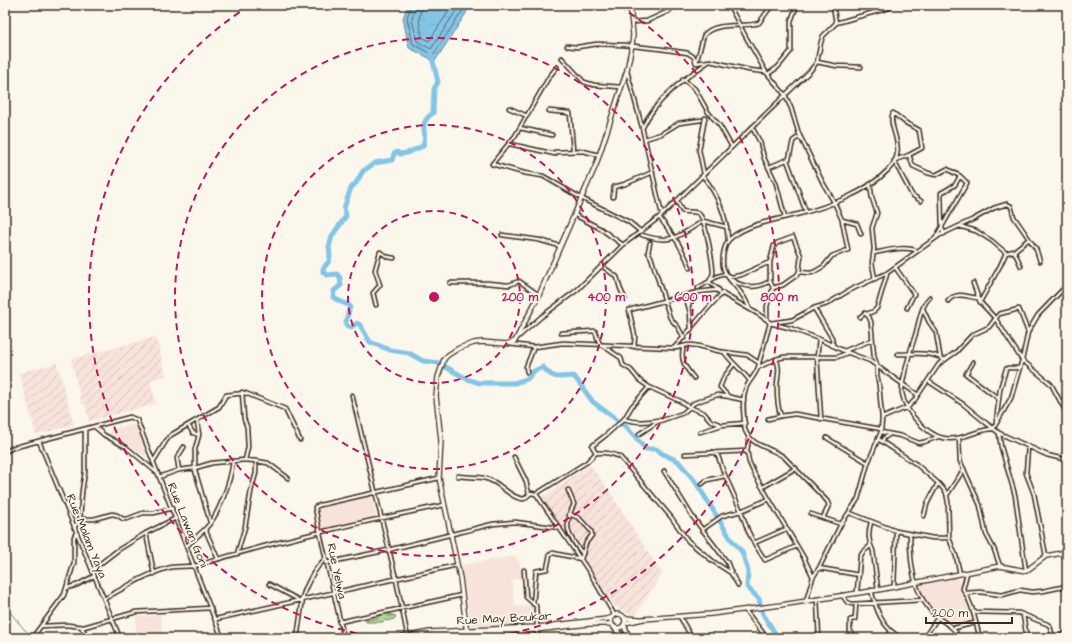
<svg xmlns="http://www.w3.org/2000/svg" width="1072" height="643" font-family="'Architects Daughter',sans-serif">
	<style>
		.built { fill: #f8e3da }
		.industrial { fill: url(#industrial-furrows) }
		.forest { fill: url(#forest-firs); stroke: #758059 }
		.water { fill: url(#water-ripples); stroke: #678795 }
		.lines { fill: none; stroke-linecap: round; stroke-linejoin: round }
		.shore { stroke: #58686e; stroke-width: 1 }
		.stream { stroke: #678795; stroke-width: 1 }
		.river { stroke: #84c5e5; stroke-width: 5 }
		.street-casing { stroke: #3b2a1e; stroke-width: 5.5 }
		.secondary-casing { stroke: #3b2a1e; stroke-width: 6 }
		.primary-casing { stroke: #3b2a1e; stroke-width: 7 }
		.street { stroke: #fbf7ec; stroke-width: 2.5 }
		.secondary { stroke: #fbf7ec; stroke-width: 3.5 }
		.primary { stroke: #fbf7ec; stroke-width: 4 }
		.ring { fill: none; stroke: #c2185b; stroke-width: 2; stroke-dasharray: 7 5 }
		.labels { text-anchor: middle; stroke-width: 3.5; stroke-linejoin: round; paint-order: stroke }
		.street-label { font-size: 12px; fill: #3b2a1e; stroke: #fbf7ec }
		.centre { fill: #c2185b; stroke: #fbf7ec; stroke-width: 2 }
		.ring-label { font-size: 12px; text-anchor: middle; font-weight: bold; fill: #c2185b; stroke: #fbf7ec; stroke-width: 3.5; stroke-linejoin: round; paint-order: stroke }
	</style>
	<defs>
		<pattern id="industrial-furrows" width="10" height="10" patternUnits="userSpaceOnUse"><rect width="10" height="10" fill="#f8e3da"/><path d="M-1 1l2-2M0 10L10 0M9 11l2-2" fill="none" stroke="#d6c3bb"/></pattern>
		<pattern id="forest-firs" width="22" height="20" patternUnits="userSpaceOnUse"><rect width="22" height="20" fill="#afd794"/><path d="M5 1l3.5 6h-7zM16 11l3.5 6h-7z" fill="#97b97f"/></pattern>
		<pattern id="water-ripples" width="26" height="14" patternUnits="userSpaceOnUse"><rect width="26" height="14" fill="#84c5e5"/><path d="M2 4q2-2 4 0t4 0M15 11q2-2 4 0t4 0" fill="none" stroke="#73a9c4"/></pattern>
	</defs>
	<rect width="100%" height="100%" fill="#fbf7ec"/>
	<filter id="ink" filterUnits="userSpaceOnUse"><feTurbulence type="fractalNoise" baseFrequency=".025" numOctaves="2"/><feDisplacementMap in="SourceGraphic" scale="8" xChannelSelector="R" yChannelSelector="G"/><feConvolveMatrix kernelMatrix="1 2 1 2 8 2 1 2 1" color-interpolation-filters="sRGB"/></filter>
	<g filter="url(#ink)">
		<path class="built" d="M136,424L146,453V457L110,436L109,430Z
			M371,494L377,518L323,531L317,507Z
			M515,556L519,561L521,568L522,579L512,580L515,606H536L535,624L470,627L466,591L460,565Z
			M957,576L973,611L974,622L954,627L938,616L930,608L920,592L917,583Z
			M161,615L162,638H136V616Z"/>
		<path class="industrial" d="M156,337L166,376L150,380L156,404L89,421L85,404H82L71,359Z
			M57,363L74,425L36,435L19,373Z
			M590,465L612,495L662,574L634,617L615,606L541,498Z"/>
		<path class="forest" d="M385,613L396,616L394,619L387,621L385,620L383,622H366V620L378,618L377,616Z"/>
		<path class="water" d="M408,5H470L465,15L435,61L409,48L403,18Z"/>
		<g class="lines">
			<path class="shore" d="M411,5L407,18L413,44L433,55L461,13L465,5
				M416,5L412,19L417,41L431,49L460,5
				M422,5L419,19L422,37L429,41L453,5"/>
			<path class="stream" d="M5,606L23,628L34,638"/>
			<path class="river" d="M431,53L438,82L434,89L433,113C416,125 429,131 423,146L407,153L400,154L397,152L394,154L392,160L375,163L363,171L356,183L351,188L344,208L346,216L332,236L329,247L330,255L329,261L323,269V272L327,275L337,274L340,278L341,285L334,291L333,297C338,302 344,302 350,306L346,322V325L350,328L357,323L360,325L370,342L390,350L409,353L423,361L439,363L467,379L479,383H514L527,379L534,371L543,367C553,380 559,377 574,376L593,402L624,425L646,449H656L663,454L678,461L695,481L731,539L742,552L748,571L747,587L759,599L763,614L778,638"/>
			<g class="street-casing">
				<path id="street" d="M729,5L747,39L766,72
					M633,22L647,21L669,11L674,5
					M836,23L889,8
					M567,46L577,47L597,44L624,45L661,49L688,53L694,57L696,63
					M562,58L584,82L594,85L621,87
					M696,62C698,58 703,37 704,35C715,21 744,28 759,23L772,5
					M817,62L837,66L861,67
					M696,63L710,61L749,70L766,72L785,95L791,108L799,134L823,183L834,202L842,220L857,224L861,234
					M1066,66L1067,67
					M557,67L549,77L515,136L492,164L524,173L543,176L581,198L629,222L640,231
					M627,71L642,127L662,215
					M768,74L778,67L791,51V21L797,5
					M683,79L695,89L708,112L720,126L732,147
					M509,108L527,116
					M549,111L570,113L573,150
					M643,127C655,100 685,78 708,62
					M752,127L760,142L764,158L776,183L785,217
					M520,128L552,135
					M645,139L661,134L679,123L701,120
					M510,144L555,154
					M555,152L583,151L599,155
					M909,155L913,166L928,173L936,175L947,169L960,176L967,183L936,237
					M787,160L806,212
					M894,161L912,195L921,201
					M769,167L789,159L793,141L797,138H801
					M704,174L699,150L705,118
					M703,176C717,194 727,216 728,240
					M870,184L872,198L877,213L872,228L874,249L872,263L875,279
					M613,197L614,187L625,184L653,172
					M677,201L682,211C687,213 697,210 700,215C706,222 713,264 713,273C712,276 710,280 709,282L719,290
					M575,215L601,229L623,245
					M659,217C673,235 682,246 690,268
					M959,226L976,231L992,241L1006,253L1014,251L1029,239
					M944,234L942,228L941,193L955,185L960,176
					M502,235L539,240L560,246
					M642,235C672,245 679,236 703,221L727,227
					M650,243L648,252L651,257L670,318L678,327L684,338
					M1014,251L1021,266
					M874,253C885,251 907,245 917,251
					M602,266L617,277L620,288L625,299
					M895,267L914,294L907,308
					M799,272L810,273L814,272L824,266L832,256L848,250L842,220
					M732,280C744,288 758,289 770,281
					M450,283H487L509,285L519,281L539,295
					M973,283L980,302L995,318L1022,360L1051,384L1067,414
					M698,288L718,276L726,274L732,277L741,275L770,262L774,246L777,243L793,237L801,256L799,272L797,275L783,285L773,288
					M685,295L690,312L691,330
					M930,297C920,307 919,324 915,336C911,348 901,382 902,393C904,404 910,414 918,422C925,429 933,436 943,438C961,442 976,429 993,429
					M948,301C956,291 967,297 978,298
					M980,302L1000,266L1006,253
					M376,305L373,293L380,285L375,270L380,252L388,257L394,258
					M689,305L692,293
					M814,308L832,338L833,346
					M750,309C748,305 746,300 743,296C737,286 725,278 723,266C722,257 724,243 731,238C747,224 779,219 799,214C828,207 867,192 888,170C910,149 886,127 893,113L906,123L919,130L922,148L909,155L895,160
					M923,309L929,322L936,332L940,356
					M867,314L874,311L877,308L887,274
					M767,319V306L773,288L770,281V262
					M561,333L595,331L600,345
					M517,338L541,317L577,290L623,245L662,215L810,71L817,62L821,42L823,36L836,23L833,5
					M819,339L817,357L821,419
					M509,344L534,347L563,343L674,348C679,348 684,345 689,345C700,344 712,351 724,352C731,362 742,370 750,381
					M603,346L621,358L623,365L631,370L639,380L649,387L680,401L689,407L704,413L711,421L722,425
					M634,347L635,336L629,310L698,292L716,290L758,314L767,320L770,323L793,329L819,339L844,351L870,361L918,395
					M684,347C679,359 686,369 694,378
					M674,348C691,330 705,309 723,293
					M844,351L872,340
					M724,352L747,355L759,363
					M898,354C915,354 930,351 945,360
					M776,359C781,370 777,376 777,387C777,395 778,409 781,416
					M973,362L966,374L999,399
					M734,364L724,377L720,387L729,397L744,400
					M759,367L776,359L784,357H837L847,353
					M527,372L526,367L534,347
					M928,381L963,404L986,423L999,433L1047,455L1067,460
					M352,395L396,579L408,638
					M882,418L908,407L914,401L939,364L956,352L972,335L989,327L999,314L1019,309L1028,332
					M624,419C635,423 648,422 659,420
					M768,419L781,416L795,414L881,429
					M197,420L199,435L195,449V470L210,522
					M996,423L1000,389L1006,369L1008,368H1020
					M188,425L193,433L199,435
					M95,427L104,435L126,447L156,472
					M993,429L1011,398L1022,360L1028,332L1038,315L1067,285
					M700,432L722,425L745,423
					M881,432L901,436L919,443L924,442L938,437
					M999,433L1001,447L1015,495L1026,571
					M639,434L657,422L683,413L694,403L702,400L717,395L731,397
					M748,436L749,437L747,451L749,462L755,475L804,558L813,577
					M827,438L868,463
					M959,438L960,461L980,505L986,534L994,549L1000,566
					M878,439L916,464L938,483L946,492L948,502L949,538L956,556L960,574
					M39,441L120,638
					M882,441L884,438L890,434
					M1028,447L1026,473L1034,494L1046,556
					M5,452L12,448L130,417L137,420L222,638
					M713,452L718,456L724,473L741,511L748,531L754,543L765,560L797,546
					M596,453C605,452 612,453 620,457L671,517L688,541L714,562L731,573L738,585
					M685,454L747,451
					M514,457L526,481L529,494
					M245,460L256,461
					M153,462L166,441L171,435L219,407L226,395L245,393L285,409L300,440
					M179,470L177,458L184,447
					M664,471L692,516L727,562L731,572
					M458,476C471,478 482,475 494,482C503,487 513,499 524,499L531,493L536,494L587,462L596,453L592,446L606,435L624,419L632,406L649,387
					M159,477L179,470L195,468L212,463L245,460L248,447L247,427L244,419L242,392
					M702,484L707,480L725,476
					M763,487L796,468
					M568,490L574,504C563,527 567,535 583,554
					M536,494L590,573L615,616
					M947,495L964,469
					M850,513L896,531L933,538H949
					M811,514L841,524
					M924,516L927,504L938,483
					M823,518L829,505L827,501L784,457C772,448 751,446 745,430C744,418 741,400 746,388C749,380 759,372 759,363L770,323L792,320L814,308L827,304L850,290L887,273L940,235L972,220L994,208L1007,204L1011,206L1014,217L1036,249L1040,261
					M80,519H94L112,514L117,515L123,519H127L143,513H154L172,508
					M871,522C868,533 868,541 873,551L878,590
					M74,528L80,519L82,491L85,472V429
					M205,529L218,559
					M702,530L722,516L741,511L769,499
					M146,533L154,574
					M910,534C910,564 913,596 937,617C946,624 955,627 959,638
					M754,543L786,529
					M187,546C193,540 199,535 205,529C219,516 231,480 233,461
					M1063,553L1067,565
					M237,554L245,527L251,491L256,473V461L268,463L288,478
					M326,563L388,550L493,524L515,522L560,528
					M819,568L859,575
					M92,570L118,550L146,533L176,518
					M524,570L526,597L536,606L537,627
					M967,573L963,589C973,604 975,621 980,638
					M269,584L297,599
					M894,586L896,531
					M67,588L77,585L94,576
					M871,590C876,609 882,629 902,638
					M857,592L860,557L863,552L870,546
					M966,593L980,592L1002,595L1020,590L1032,592L1043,591L1067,586
					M842,595L847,602L852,604L923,600
					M302,598C307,583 313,570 325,559
					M104,599C126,587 147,573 172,567C181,566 191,567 199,565C279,540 362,522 444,505
					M817,599L819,638
					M806,601L813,577L819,568L841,524L858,499L868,463L881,432L882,418L879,385L877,375V365L874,356L871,322L869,317L865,313L860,317
					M533,604L536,571L547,569L550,554L553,553L581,559L586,543L592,535L591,531L579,518L569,514
					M745,610L767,638
					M974,612L1019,613L1047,624L1050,626L1053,638
					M1023,615L1027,638
					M680,617L692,638
					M216,619L457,565
					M339,622L462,595
					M41,626L67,625L84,627L136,612L211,608
					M82,628L88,638
					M954,628L975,623
					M1067,629V638
					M536,630L539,638
					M35,634L64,595L74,563V537L76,533
					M853,635L850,632V620L855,619L856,604
					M5,637V638
					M31,638H32
					M297,638L303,598
					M344,638L320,533L315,507L320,505L439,478
					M603,638H604
					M887,638L891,631
					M924,638L938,617
					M1057,638L1067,632"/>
			</g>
			<g class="secondary-casing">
				<path id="secondary" d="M611 621a7 7 0 1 1 14 0a7 7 0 1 1-14 0Z
					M624,618L640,619
					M625,623L643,619L711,614L781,605L878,590L1000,566L1026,571L1046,556L1067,552
					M467,634L460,578L439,478L441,440L436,396L438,377L444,359L448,355L459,348L474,343L482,342L506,344L515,341L539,295L596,165L627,70L632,45L633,35L630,5
					M397,638L430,632L537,627L607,619L613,617
					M413,638L438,635L526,631L589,624H612"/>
			</g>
			<g class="primary-casing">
				<path id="primary" d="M624,625L629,638
					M614,627L623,638"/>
			</g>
			<use href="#street" class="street"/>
			<use href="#secondary" class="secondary"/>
			<use href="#primary" class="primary"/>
		</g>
	</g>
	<g class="ring">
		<circle cx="434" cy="297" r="86"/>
		<circle cx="434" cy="297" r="172"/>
		<circle cx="434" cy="297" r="259"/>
		<path d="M380 638A345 345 0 0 1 249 6M619 6A345 345 0 0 1 488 638"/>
	</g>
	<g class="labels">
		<g class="street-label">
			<text transform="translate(188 525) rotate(68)" y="4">Rue Lawan Goni</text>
			<text transform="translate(87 536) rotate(68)" y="4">Rue Malam Yaya</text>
			<text transform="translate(337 571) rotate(78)" y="4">Rue Yelwa</text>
			<text transform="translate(504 618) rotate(-3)" y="4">Rue May Boukar</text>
		</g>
	</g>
	<circle cx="434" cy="297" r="6" class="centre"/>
	<g class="ring-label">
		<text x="520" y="301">200 m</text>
		<text x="606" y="301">400 m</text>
		<text x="693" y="301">600 m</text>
		<text x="779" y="301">800 m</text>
	</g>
	<rect width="1072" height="643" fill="none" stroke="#fbf7ec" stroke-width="20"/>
	<rect x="10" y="10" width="1052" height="623" fill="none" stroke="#3b2a1e" stroke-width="1.5" filter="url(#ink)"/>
	<path d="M926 617v6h86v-6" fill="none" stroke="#3b2a1e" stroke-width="2"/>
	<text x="932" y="617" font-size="12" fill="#3b2a1e" stroke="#fbf7ec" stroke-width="3" paint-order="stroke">200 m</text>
</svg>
